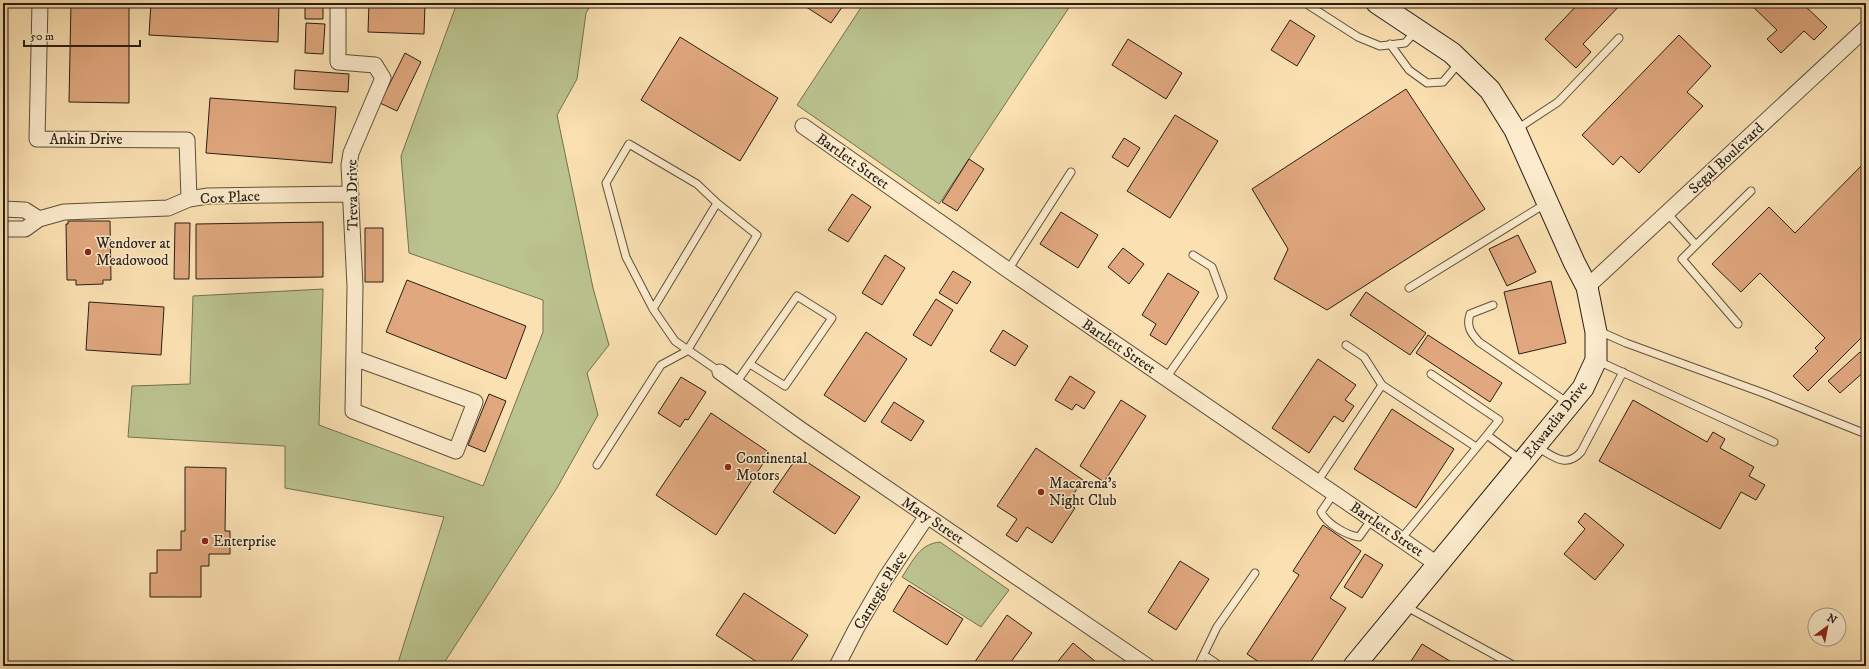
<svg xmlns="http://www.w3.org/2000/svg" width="1869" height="669" font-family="'IM FELL DW Pica',serif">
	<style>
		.green { fill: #bbc38e; stroke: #727052 }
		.building { fill: #e1a87f; stroke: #291e16 }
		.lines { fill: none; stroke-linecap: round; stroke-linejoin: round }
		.service-casing { stroke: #5e4f3d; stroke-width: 9 }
		.minor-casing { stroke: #5e4f3d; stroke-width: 17 }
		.secondary-casing { stroke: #291e16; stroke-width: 23 }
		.service { stroke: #fceccd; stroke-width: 7 }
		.minor { stroke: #fceccd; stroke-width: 15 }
		.secondary { stroke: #fceccd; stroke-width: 21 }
		.poi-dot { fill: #8f2418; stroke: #fceccd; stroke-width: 1.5 }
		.labels { text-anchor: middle; stroke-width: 3; stroke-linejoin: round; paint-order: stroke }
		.street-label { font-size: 15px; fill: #291e16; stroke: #fceccd }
		.poi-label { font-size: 15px; fill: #291e16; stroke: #fceccd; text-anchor: start }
	</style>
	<rect width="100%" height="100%" fill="#fbe1b2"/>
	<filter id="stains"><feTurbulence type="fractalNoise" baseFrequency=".005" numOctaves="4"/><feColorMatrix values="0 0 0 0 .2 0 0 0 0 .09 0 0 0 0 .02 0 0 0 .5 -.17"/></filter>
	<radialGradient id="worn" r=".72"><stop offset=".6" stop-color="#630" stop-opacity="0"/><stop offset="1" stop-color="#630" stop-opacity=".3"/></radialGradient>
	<path class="green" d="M457,3H592L586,13L577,79L557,115L593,288L609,345L587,373L598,415L557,488L442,666H397L444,517L285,488V446L128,437L132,386L190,384L193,296L323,289L319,425L483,486L543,332V300L409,253L401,156Z
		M864,3H1072L939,204L797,105Z
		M940,542L1009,590L981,627L902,577C913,561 919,544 940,542Z"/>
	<path class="building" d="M71,3H129V103L69,102Z
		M151,3H279L278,42L149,35Z
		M305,3H323V19H305Z
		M369,3H425L424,34L368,32Z
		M800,3H845L831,23Z
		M1579,3H1622L1583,44L1591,52L1576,68L1545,39Z
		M1749,3H1802L1827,27L1814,40L1804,31L1781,53L1767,39L1777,30Z
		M1290,20L1315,36L1297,66L1271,50Z
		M306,23L325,24L323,54L305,53Z
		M1679,35L1711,66L1687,92L1703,106L1639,173L1621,156L1613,165L1582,135Z
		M680,37L778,98L740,161L641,100Z
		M1128,39L1182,73L1166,99L1112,65Z
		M405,53L421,62L397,111L380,103Z
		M295,70L349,74L348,92L294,89Z
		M1406,89L1485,209L1327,310L1274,279L1288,249L1252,189Z
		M210,98L336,107L332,163L206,153Z
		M1175,115L1218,141L1170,218L1127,191Z
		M1124,138L1140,148L1128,167L1112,157Z
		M969,159L984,169L957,211L942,202Z
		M1866,161V333L1808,391L1793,376L1818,351L1815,348L1825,338L1760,273L1741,292L1712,264L1769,207L1795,233Z
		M852,194L871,207L848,242L828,230Z
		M1061,212L1098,235L1078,268L1040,244Z
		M68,221H110L111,280H103V284L76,285V280H67L66,224H68Z
		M323,222V277L196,279V224Z
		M175,223H190L189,279H174Z
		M365,228H383V282H365Z
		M1518,235L1536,272L1507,286L1489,249Z
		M1123,248L1144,264L1129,284L1108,267Z
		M885,255L905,268L882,305L862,293Z
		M953,271L971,282L957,304L939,293Z
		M1168,273L1199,292L1166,345L1150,335L1156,324L1142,315Z
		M407,280L526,326L506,379L386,332Z
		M1551,281L1566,343L1519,354L1504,292Z
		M1366,292L1426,333L1410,355L1350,315Z
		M936,299L953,310L931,346L913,335Z
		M89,302L164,307L161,355L86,350Z
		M1003,330L1028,346L1015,366L990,351Z
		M866,332L907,359L865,422L824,395Z
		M1428,335L1502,383L1490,402L1416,353Z
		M1860,352L1866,358V370L1840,393L1828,381Z
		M1318,359L1356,385L1345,400L1354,406L1343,422L1334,416L1309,453L1272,428Z
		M1070,376L1095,392L1084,409L1076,404L1072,410L1055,400Z
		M681,377L706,392L688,420L685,419L680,427L658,413Z
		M489,394L506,401L485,452L468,445Z
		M1121,400L1146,416L1104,482L1080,466Z
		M1633,400L1707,442L1713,432L1725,439L1720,448L1754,467L1749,476L1765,485L1756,500L1741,492L1720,529L1599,461Z
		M894,402L924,421L911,441L881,422Z
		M1392,409L1454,449L1416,508L1354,469Z
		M711,413L770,453L716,535L656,495Z
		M1036,448L1083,480L1067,504L1075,508L1052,543L1027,527L1017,542L1006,535L1017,519L997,506Z
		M798,456L860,497L835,534L773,492Z
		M185,467L226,468L225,531H230V554H209V566H201V597H150V573H157V550H181V531H185Z
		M1585,513L1624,545L1595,580L1564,554L1585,529L1578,522Z
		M1323,525L1361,551L1330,598L1346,608L1308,666H1265L1247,654L1299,575L1293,571Z
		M1365,554L1383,565L1362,598L1344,587Z
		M1180,561L1209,579L1176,630L1148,612Z
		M909,585L963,619L947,645L893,611Z
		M744,593L808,635L788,666H763L716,635Z
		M1007,615L1032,633L1008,666H972Z
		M1073,643L1096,662L1093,666H1054Z
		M1422,644L1458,666H1408Z"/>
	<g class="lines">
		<g class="service-casing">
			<path id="service" d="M1305,3L1358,37L1380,46L1405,43L1416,31
				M1390,44L1409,70L1427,83L1443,82L1459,63
				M1517,129L1558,102L1619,38
				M1667,213L1696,245L1682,259L1738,324
				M1696,245L1751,191
				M1008,270L1071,172
				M1409,288L1545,204
				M1493,305L1470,314C1466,327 1471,333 1479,342L1568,403
				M653,309L626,257L606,183L629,144L697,184L717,203
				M1599,331L1626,343L1766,394L1866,434
				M1346,345L1364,357L1382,385L1476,447
				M1598,361L1774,442
				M1431,374L1499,420L1487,435
				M1166,378L1223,297L1212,267L1193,255
				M736,383L797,296L832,318L785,386L750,364
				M1537,447C1553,456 1566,469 1581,452L1623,372
				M597,465L661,365L687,351L757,235L717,203L653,309L675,341L720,372
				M1317,482L1382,385
				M1334,493L1321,512C1327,524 1346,535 1359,537L1372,519
				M1401,539L1487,435L1521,460
				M1405,606L1515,666
				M1204,655L1220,666
				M1198,666L1217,627L1255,573"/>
		</g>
		<g class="minor-casing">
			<path id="minor" d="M40,3L37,139L187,140L189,199
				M338,3V62L375,65L383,78L351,153L349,165L355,286L353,411L456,451L475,402L354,358
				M803,126L1008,270L1437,564
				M3,209L25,210L39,219
				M3,229H25L39,219L64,212L168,208L189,199L208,196L351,194
				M1587,287L1866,28
				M720,372L800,429L1147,666
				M837,666L856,629L885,579L927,516"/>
		</g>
		<g class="secondary-casing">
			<path id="secondary" d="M1354,666L1583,388L1596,360V332L1587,287L1574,262L1515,130L1490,90L1452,53L1377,3"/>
		</g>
		<use href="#service" class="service"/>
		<use href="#minor" class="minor"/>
		<use href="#secondary" class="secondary"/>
	</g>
	<g class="poi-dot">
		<circle cx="88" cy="252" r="4"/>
		<circle cx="728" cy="467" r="4"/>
		<circle cx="1041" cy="492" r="4"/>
		<circle cx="205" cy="541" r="4"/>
	</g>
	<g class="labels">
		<g class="street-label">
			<text x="86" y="144">Ankin Drive</text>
			<text transform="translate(1726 158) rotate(-43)" y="5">Segal Boulevard</text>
			<text transform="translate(853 161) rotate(35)" y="5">Bartlett Street</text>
			<text transform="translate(352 195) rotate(-91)" y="5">Treva Drive</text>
			<text transform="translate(230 197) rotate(-3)" y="5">Cox Place</text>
			<text transform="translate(1119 346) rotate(34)" y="5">Bartlett Street</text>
			<text transform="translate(1555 420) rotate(-52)" y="5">Edwardia Drive</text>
			<text transform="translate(933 520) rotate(34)" y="5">Mary Street</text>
			<text transform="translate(1387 529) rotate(34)" y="5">Bartlett Street</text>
			<text transform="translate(880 590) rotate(-59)" y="5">Carnegie Place</text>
		</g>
		<g class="poi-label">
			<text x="96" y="248">Wendover at<tspan x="96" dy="17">Meadowood</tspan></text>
			<text x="736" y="463">Continental<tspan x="736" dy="17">Motors</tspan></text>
			<text x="1049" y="488">Macarena’s<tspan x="1049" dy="17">Night Club</tspan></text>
			<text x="213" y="546">Enterprise</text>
		</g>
	</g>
	<rect width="1869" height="669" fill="none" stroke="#fbe1b2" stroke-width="16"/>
	<rect x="4" y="4" width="1861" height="661" fill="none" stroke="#291e16" stroke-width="2"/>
	<rect x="8" y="8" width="1853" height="653" fill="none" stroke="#291e16"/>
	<g transform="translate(1827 627) rotate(32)"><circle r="19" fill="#fceccd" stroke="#a89a84"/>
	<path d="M0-3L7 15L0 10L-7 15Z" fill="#8f2418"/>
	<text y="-6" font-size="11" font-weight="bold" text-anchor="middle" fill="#291e16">N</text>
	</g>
	<path d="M24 40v6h116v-6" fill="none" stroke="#291e16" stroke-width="2"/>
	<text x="30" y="40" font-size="12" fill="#291e16" stroke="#fceccd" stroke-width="3" paint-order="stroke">50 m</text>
	<rect width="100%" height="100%" filter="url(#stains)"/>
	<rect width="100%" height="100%" fill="url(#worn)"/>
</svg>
